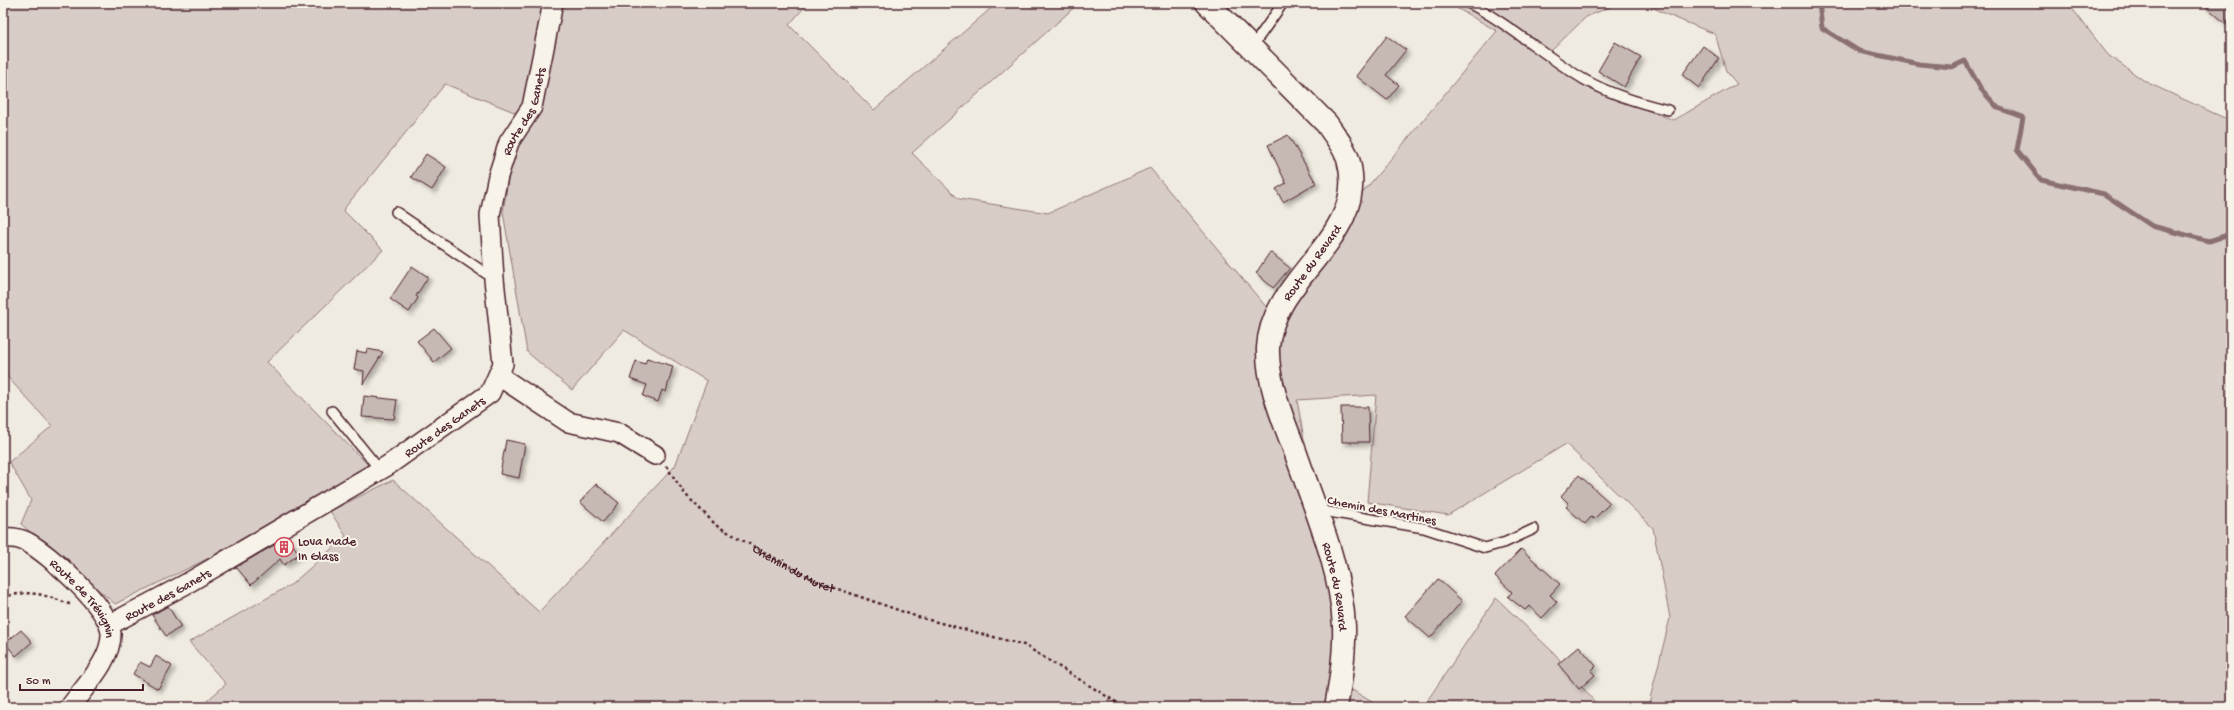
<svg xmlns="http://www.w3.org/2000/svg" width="2234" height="710" font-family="'Gochi Hand',sans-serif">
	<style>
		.green { fill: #d8cdc6; stroke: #917678 }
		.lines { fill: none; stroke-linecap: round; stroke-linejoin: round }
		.stream { stroke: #8b6f72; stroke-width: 5 }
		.building { fill: #c6b8b3; stroke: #4a1f2b; filter: url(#shadow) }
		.service-casing { stroke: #4a1f2b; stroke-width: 12 }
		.minor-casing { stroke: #4a1f2b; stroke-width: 22 }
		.secondary-casing { stroke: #4a1f2b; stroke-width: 25 }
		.path { stroke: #4a1f2b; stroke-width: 2.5; stroke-dasharray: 3 3; stroke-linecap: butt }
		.service { stroke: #f7f3e8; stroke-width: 9 }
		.minor { stroke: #f7f3e8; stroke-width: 19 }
		.secondary { stroke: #f7f3e8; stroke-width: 22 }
		.labels { text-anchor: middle; stroke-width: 4; stroke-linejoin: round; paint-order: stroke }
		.street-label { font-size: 13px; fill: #4a1f2b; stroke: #f7f3e8 }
		.poi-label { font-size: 13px; fill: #4a1f2b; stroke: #f7f3e8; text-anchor: start }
	</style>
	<defs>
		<filter id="shadow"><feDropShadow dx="3.5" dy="3.5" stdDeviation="2" flood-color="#0004"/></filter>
	</defs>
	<rect width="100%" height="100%" fill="#f0ebe0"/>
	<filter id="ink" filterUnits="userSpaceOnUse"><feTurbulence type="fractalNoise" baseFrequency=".025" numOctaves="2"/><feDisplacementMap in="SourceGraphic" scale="8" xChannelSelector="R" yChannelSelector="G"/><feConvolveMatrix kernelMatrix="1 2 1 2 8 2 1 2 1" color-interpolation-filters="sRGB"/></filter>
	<g filter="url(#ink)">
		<path class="green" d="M3,3H808L789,25L874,110L997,3H1079L912,153L959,199L1048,213L1150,168L1267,308L1497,31L1448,3H1619L1586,17L1550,52L1592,90L1674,120L1737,84L1726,71L1715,34L1668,15L1644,3H2068L2108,55L2146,82L2231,121V707H1648L1670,618L1653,528L1566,444L1448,515L1367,502L1376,395L1297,400L1349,688L1380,707H200L226,684L189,642L292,584L346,536L330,511L393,480L539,612L675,466L707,381L624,330L572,390L527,352L503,212L519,114L445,84L343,210L383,250L267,362L368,465L209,558L115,604L21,524L31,500L9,462L52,426L3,372Z
			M1496,598L1554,653L1599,707H1423Z"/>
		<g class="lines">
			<path class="stream" d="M1819,3L1822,28L1859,51L1919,64L1952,67L1965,61L1981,89L1998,108L2023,117L2017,150L2041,180L2104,194L2152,226L2209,241L2231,234"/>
		</g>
		<path class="building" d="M2202,3H2231V16L2225,23Z
			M1387,36L1406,50L1386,75L1399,85L1387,100L1356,76Z
			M1615,42L1641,57L1624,87L1598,71Z
			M1703,46L1719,58L1699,88L1682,75Z
			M1288,135L1316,183L1283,202L1276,189L1286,183L1268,145Z
			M426,154L446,167L432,190L411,177Z
			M1270,252L1290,268L1273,288L1256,273Z
			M412,266L428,277L416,296L418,298L409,312L390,299Z
			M434,328L451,348L434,362L417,341Z
			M367,349L383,352L363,384L364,371L354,369L357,351L366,353Z
			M647,358L673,366L666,392L662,390L658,402L643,396L647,385L630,379L636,361L645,364Z
			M364,396L397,400L394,419L362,417Z
			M1341,407H1368L1369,442H1342Z
			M506,440L525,444L519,478L500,474Z
			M1579,475L1610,503L1594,519L1591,517L1585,524L1566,507L1569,504L1561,496Z
			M596,484L619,503L603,522L580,502Z
			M288,537L299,554L284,565L280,559L251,585L236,567Z
			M1521,549L1560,584L1550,595L1557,602L1542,618L1529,606L1525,610L1508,597L1512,592L1495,576Z
			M1438,579L1462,601L1430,638L1405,616Z
			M168,606L181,627L166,636L152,615Z
			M21,630L32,642L16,656L5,643Z
			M1579,646L1596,666L1591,671L1595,675L1579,689L1558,664Z
			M156,656L172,666L158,689L133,674L140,662L150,667Z"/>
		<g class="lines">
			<g class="service-casing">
				<path id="service" d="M1468,3C1510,24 1544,56 1585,80C1612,95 1639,103 1668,110
					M1252,47L1283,3
					M396,212L494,279
					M332,411L380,470
					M1317,510L1424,528L1485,548L1506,542L1534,529"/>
			</g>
			<g class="minor-casing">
				<g id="minor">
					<path d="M499,376L568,422L619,433L655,455"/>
					<path id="s2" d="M3,538C11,537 19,538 27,542C49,554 109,607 111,633C112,660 84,687 70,707"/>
					<path id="s3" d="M109,625L186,584L387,466L490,393L503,364L494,279L490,215L498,176L509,142L532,107L553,3"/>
				</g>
			</g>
			<g class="secondary-casing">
				<g id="secondary">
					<path id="s4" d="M1207,3L1327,124C1334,135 1344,146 1348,159C1371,236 1271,276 1268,348C1267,383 1283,419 1295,451C1314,507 1341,566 1344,626C1345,653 1341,680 1336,707"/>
				</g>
			</g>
			<g class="path">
				<path id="s1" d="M666,466L685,494L717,526L818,582L918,617L1024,645L1124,707"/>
				<path d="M3,597C33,589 44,595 72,605"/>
			</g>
			<use href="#service" class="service"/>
			<use href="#minor" class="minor"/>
			<use href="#secondary" class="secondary"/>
		</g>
	</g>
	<defs>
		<g id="building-ring" transform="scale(1)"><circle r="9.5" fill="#f7f3e8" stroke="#d1495b" stroke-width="1.5"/><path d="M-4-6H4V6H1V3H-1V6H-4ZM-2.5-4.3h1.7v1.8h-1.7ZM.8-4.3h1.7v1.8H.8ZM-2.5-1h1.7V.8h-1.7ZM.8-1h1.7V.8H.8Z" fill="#d1495b"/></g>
	</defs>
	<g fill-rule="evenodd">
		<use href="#building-ring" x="284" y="547"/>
	</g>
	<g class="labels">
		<g class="street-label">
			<text dy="5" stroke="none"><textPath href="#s3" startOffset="738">Route des Ganets</textPath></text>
			<text transform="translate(1311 262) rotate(-54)" y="5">Route du Revard</text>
			<text dy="5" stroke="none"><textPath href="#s3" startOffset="390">Route des Ganets</textPath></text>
			<text transform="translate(1382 509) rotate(11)" y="5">Chemin des Martines</text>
			<text dy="5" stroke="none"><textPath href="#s1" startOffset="167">Chemin du Muret</textPath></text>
			<text dy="5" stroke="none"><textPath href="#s4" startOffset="673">Route du Revard</textPath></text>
			<text dy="5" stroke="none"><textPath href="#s3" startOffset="66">Route des Ganets</textPath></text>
			<text dy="5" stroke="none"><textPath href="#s2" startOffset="106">Route de Trévignin</textPath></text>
		</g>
		<g class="poi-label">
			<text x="298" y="545">Lova Made<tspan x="298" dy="15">In Glass</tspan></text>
		</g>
	</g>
	<rect width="2234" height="710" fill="none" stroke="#f7f3e8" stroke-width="16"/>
	<rect x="8" y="8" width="2218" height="694" fill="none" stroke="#4a1f2b" stroke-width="1.5" filter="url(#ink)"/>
	<path d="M20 684v6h123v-6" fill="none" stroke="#4a1f2b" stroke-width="2"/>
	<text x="26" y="684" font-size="12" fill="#4a1f2b" stroke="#f7f3e8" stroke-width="3" paint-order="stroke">50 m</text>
</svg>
